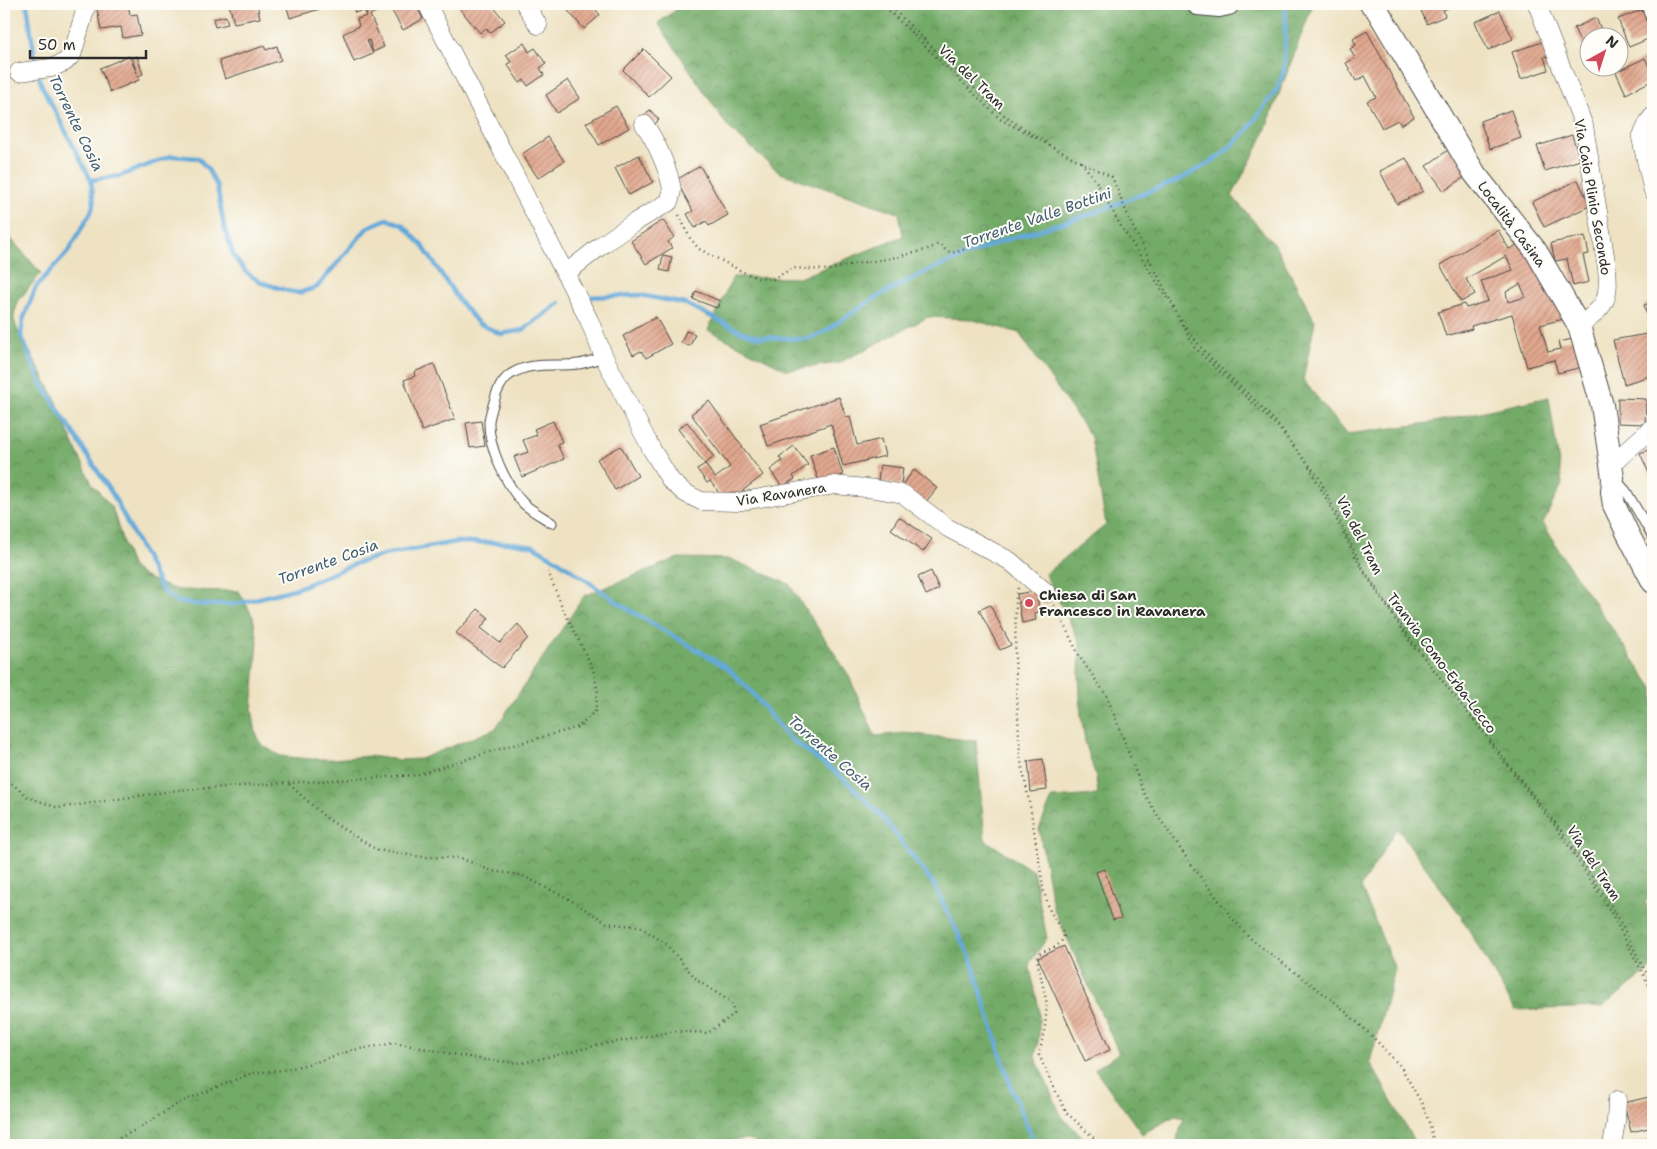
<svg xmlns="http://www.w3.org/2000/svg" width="1657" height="1149" font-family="'Shantell Sans',sans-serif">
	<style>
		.forest { fill: url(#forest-crowns); stroke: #4f6a49 }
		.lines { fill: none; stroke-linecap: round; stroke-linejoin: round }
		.stream { stroke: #63a9d9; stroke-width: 4.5 }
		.building { fill: url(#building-hatch); fill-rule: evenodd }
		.service-casing { stroke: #484642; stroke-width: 11 }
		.minor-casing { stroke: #484642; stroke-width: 19 }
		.tertiary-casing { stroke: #484642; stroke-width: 24 }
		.path { stroke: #484642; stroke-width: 2.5; stroke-dasharray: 1 4; stroke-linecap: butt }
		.service { stroke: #fff; stroke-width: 9 }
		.minor { stroke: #fff; stroke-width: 18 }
		.tertiary { stroke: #fff; stroke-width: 22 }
		.poi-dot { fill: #d1495b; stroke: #fdfcf7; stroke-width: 2 }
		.labels { text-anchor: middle; stroke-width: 4; stroke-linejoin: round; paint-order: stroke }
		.street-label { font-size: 14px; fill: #2b2b2b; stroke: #fdfcf7 }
		.poi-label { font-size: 14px; font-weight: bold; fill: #2b2b2b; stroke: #fdfcf7; text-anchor: start }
		.water-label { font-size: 15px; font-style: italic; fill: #415d71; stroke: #fdfcf7 }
	</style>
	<defs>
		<pattern id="forest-crowns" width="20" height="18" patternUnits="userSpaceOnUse" patternTransform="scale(1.25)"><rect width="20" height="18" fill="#73aa67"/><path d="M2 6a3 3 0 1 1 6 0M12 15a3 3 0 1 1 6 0" fill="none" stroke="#5f8b55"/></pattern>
		<pattern id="building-hatch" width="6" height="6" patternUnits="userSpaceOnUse" patternTransform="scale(1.25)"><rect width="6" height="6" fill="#e2a88f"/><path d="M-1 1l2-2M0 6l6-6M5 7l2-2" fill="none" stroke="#b78975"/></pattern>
	</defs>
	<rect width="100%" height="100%" fill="#fdfcf7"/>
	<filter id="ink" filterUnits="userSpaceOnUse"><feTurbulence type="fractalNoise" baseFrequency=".02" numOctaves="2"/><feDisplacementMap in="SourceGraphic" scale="10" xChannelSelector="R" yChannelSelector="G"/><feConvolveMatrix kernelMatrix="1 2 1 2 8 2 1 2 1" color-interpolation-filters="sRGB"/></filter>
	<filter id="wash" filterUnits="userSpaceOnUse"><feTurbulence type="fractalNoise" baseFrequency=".0096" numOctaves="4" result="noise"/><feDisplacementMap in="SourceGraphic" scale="20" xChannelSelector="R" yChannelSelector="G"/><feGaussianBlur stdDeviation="1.12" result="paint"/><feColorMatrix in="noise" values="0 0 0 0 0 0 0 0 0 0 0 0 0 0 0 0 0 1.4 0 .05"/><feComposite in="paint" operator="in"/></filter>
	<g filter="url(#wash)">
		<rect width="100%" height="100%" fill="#eee2c2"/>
		<path class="forest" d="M684,4H1187L1226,10L1249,4H1313L1262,139L1232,196L1276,247L1315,321L1303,380L1347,434L1429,423L1549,397L1562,484L1543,523L1564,559L1653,688V897L1645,901L1653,928V967L1602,1007L1515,1010L1461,916L1397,828L1361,887L1395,969L1370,1062L1416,1145H1175L1184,1118L1175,1116L1142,1134L1095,1069L1119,1053L1053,907L1039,829L1052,798L1098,795L1096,778L1085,741L1081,715L1079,677L1080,644L1070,622L1045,574L1106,525L1091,437L1019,333L970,319L928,317L839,363L787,370L708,330L733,277L799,278L903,236L899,213L780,173L728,127L658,23Z
			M4,231L41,273L19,300L14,314V320L20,337L29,350L57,402L68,432L92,484L112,507L127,555L132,567L143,576L168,587L180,590L239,591L253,617L258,642L252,709L256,733L262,745L280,756L310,759H332L369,756L400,760L420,759L495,729L584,596L678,558L730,559L789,584L848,674L875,736L905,733L976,741L985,840L1033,871L1047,938L1029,964L1039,1008V1037L1035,1057L1062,1117L1091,1145H762L748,1139L669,1145H433L417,1138L402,1145H4Z"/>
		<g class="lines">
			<path class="stream" d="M27,4L36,66
				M38,74L42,86L91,180L94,203L91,212L68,252L36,287L23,320L21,335L40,381L113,495L162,590L177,602L207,605L236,604L298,588L357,563L388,554L456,542L515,543L533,546L557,560L629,610L726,667L750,690L787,736L843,778L880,814L933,883L971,959L1011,1087L1035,1145
				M91,180L120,176L171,156L198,158L207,168L217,186L224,226L234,257L246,272L260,282L288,291L299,293L317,287L368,227L387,219L403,225L422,245L460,302L478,323L501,334L523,330L560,303
				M586,297L640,295L686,304L742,332L760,337L806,339L821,334L873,299L923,273L1002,241L1091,214L1181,179L1219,157L1246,132L1277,89L1284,71L1286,4"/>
		</g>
		<g id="blocks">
			<path class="building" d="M96,4H128L130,15L137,14L141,35L123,38L121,27L101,30Z
				M229,4H257L260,18L234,23Z
				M286,4H321L323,8L290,18Z
				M352,4H392L370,15L384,47L373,52L369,40L367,41L373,54L354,62L343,34L359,26L357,19L367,16L364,10L355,13Z
				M394,4H416L423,19L403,30L389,6Z
				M464,4H491L505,21L490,33L486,28L480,33L459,8Z
				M562,4H591L600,15L584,29Z
				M1418,4H1458L1443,10L1445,16L1427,24Z
				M1642,10L1653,37L1629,47L1618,19Z
				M1500,11L1513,39L1488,50L1475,22Z
				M226,16L228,24L215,27L213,19Z
				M1596,18L1605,38H1590V56L1587,57L1574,28Z
				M1367,31L1414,117L1401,125L1398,120L1382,128L1367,101L1376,97L1365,76L1356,81L1346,63L1355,58L1350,49L1356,45L1353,39Z
				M1545,41L1550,55L1544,57L1548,70L1521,79L1512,52Z
				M524,43L529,52L535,48L546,64L540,68L544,75L528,86L524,80L520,83L507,64L511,62L506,55Z
				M264,46L266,50L277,46L281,60L225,79L219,61Z
				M644,49L671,76L649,97L623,70Z
				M129,56L137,73L132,58L137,56L143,74L138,76L139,80L110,92L100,68Z
				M1645,58L1653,75V80L1626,94L1616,72Z
				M568,80L580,98L557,113L546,95Z
				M616,106L629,128L599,145L586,123Z
				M650,110L659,120L652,127L643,116Z
				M1511,110L1521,138L1490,149L1480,121Z
				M1572,135L1580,160L1545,171L1537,146Z
				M548,137L564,161L538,178L522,154Z
				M1451,148L1469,174L1444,191L1426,166Z
				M639,155L653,182L629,195L615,168Z
				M1406,158L1423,191L1397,204L1380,171Z
				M700,166L728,215L709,226L706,221L695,228L687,214L693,211L676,180Z
				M1578,180L1590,206L1544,227L1532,202Z
				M663,220L674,237L668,242L672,248L646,264L631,241Z
				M1498,230L1509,249L1525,241L1564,319L1540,325L1548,352L1560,349L1558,342L1573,339L1582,367L1558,373L1554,360L1527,367L1512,314L1471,326L1472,329L1446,336L1438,312L1464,304L1466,308L1488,301L1481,281L1513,270L1506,256L1466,279L1475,294L1461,302L1440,265ZM1520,284L1526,297L1508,302L1506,292Z
				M1585,236L1589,254L1583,255L1589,282L1573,286L1567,259L1555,261L1551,243Z
				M663,255L672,257L669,272L660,270Z
				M696,291L720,301L717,308L693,299Z
				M1653,302V375L1624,384L1613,340L1652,333L1644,305Z
				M656,317L671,344L646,358L641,351L633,355L623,336Z
				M686,331L695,334L690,346L681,343Z
				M434,364L455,419L422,431L404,380L415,376L414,372Z
				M839,397L846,417L850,416L857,445L881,439L885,456L843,466L831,424L768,446L760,424Z
				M1618,398L1646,399L1645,424L1618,423Z
				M709,401L763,475L732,499L723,498L710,481L707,483L697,469L705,464L715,478L730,467L691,414Z
				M481,421L485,446L470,448L466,423Z
				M553,421L562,442L557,444L564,459L522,477L514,457L528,452L523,440L537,435L534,429Z
				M687,422L714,457L705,464L678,429Z
				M621,446L638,476L615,490L597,459Z
				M794,446L808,465L793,476L795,479L782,487L770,470L782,461L779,457Z
				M834,447L843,475L819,482L810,455Z
				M1653,448V482L1640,453Z
				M880,465L903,468L901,485L878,482Z
				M914,470L937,488L925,503L902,485Z
				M899,517L932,539L923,552L891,529Z
				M931,571L939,589L926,595L918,577Z
				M1036,591L1040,612L1035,613L1036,620L1022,623L1017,594Z
				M990,605L1011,645L1000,650L979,610Z
				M478,609L489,618L481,628L500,643L518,624L528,638L502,668L456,633Z
				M1043,759L1047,790L1031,792L1028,761Z
				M1104,869L1121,918L1113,920L1096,872Z
				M1064,946L1110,1050L1085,1061L1038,958Z
				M1653,1096V1127L1631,1132L1624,1103Z
				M1653,1138V1145H1632L1631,1143Z"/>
		</g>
	</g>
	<g filter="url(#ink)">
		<use href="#blocks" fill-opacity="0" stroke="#484642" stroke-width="1"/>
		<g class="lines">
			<g class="service-casing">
				<path id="service" d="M1617,481L1626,491L1653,537
					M552,523C543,517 532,511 524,504C506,486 488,446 489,421C490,415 492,408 494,402C496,392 502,380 511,374C532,361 555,367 578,364C587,363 596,359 604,357"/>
			</g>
			<g class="minor-casing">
				<path id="minor" d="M427,4L589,320L604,357L652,450L671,481L685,493L701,501L737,502L835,485L876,489L903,494L948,528L1010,561L1047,593
					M525,4L538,25
					M1537,4L1584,126L1607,268C1610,301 1605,307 1579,326
					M1651,4L1653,12
					M19,72L51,68L65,62L72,55L87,4
					M1653,116L1649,121L1641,138L1653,191
					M565,274L603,244L635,222L669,202C670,198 672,194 672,190C669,170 656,141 644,124
					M1611,465L1653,427
					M1612,1145L1616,1122L1617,1100"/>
			</g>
			<g class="tertiary-casing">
				<path id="tertiary" d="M1198,4L1219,6L1228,4
					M1371,4L1376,8L1475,174L1536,251L1579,326L1602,405L1613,478L1612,492L1614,505L1628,534L1653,582"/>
			</g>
			<path class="path" d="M882,4L1000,119L1081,162L1112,177L1131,223L1194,347L1277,426L1318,476L1363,569L1418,650L1564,834L1615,912L1653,986
				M888,4L996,109L1019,126L1046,142
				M1081,162L1096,181L1119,223L1169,301
				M679,215L690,238L699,249L743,272L758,278L773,279L793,268L829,270L858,263L888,259L926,250L939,244C952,258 956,251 972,247
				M1186,327C1212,369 1258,396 1287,436
				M1309,467L1326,498L1360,566L1417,652
				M1018,588L1016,596L1015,658L1020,756L1030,806L1044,892L1050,911L1064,935C1062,947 1048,949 1039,954L1037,959L1047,1004L1045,1027L1039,1055L1052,1084L1066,1112L1101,1145
				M1054,605L1081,659L1107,696L1143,791L1157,815L1193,867L1233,919L1252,940L1336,1003L1371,1035L1401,1067L1422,1104L1430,1125L1434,1145
				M1489,742L1559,831L1611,912L1653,993
				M4,777L28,797L58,808L178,790L416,775L506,747L579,727L595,711L598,693L593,669L563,609L548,572
				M106,1145L141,1127L181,1102L252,1073L283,1070L313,1063L353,1050L395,1043L485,1060L522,1063L599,1045L676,1031L708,1033L734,1014L731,1002L698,981L666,944L641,927L607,923L569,899L521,875L492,871L460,858L423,857L377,850L326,818L289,784"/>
			<use href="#service" class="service"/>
			<use href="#minor" class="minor"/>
			<use href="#tertiary" class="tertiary"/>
		</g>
	</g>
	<circle class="poi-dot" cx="1029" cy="603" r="5"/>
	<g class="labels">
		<g class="street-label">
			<text transform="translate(972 77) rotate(44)" y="5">Via del Tram</text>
			<text transform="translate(1593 197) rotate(80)" y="5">Via Caio Plinio Secondo</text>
			<text transform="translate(1512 224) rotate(53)" y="5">Località Casina</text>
			<text transform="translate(781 494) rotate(-9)" y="5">Via Ravanera</text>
			<text transform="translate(1360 535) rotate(63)" y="5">Via del Tram</text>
			<text transform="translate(1442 663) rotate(53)" y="5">Tranvia Como-Erba-Lecco</text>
			<text transform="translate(1594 863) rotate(57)" y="5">Via del Tram</text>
		</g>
		<g class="poi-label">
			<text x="1039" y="600">Chiesa di San<tspan x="1039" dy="16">Francesco in Ravanera</tspan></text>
		</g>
		<g class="water-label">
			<text transform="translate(76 123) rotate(64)" y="5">Torrente Cosia</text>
			<text transform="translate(1037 218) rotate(-19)" y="5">Torrente Valle Bottini</text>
			<text transform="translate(328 562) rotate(-20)" y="5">Torrente Cosia</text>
			<text transform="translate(830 753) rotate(41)" y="5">Torrente Cosia</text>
		</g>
	</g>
	<rect width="1657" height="1149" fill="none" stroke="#fdfcf7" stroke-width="20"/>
	<g transform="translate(1604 52) rotate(39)"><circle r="24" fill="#fdfcf7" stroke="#a9a8a5"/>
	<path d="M0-4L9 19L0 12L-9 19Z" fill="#d1495b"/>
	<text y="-8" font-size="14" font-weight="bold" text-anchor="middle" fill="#2b2b2b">N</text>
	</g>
	<path d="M30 50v8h116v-8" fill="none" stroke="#2b2b2b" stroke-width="2.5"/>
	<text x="38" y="50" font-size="15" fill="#2b2b2b" stroke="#fdfcf7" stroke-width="4" paint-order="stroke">50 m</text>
</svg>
